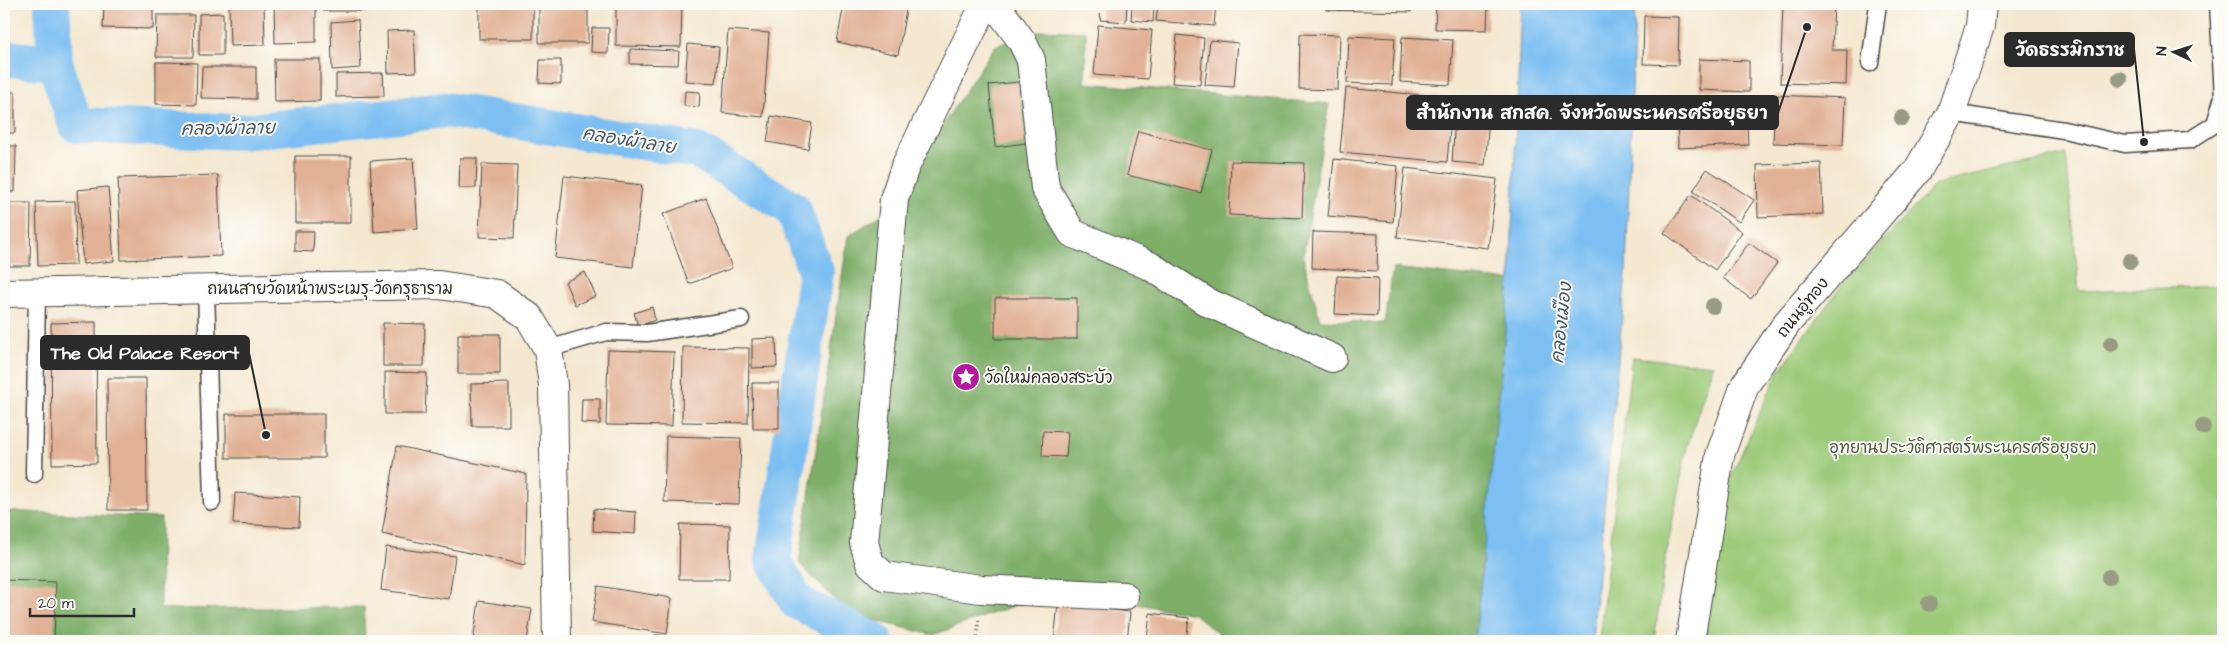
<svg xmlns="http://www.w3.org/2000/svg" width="2227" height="645" font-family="'Architects Daughter','Playpen Sans Thai',sans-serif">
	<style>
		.green { fill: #9dcb79; stroke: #647b52 }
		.forest { fill: #7eaf69; stroke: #546d4a }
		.water { fill: #7dbff2; stroke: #54758e }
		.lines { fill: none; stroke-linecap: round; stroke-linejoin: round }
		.canal { stroke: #7dbff2; stroke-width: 36 }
		.building { fill: #e1b195 }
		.service-casing { stroke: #494744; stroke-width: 19 }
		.minor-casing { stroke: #494744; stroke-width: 30 }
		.tertiary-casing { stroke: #494744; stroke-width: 30 }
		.secondary-casing { stroke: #494744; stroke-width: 30 }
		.path { stroke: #494744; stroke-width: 3; stroke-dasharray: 1 4; stroke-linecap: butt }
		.service { stroke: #fff; stroke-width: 16 }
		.minor { stroke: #fff; stroke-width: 28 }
		.tertiary { stroke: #fff; stroke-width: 28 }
		.secondary { stroke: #fff; stroke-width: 28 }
		.tree { fill: #989a82 }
		.labels { text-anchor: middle; stroke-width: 4; stroke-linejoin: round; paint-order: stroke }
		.street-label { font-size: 16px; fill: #2b2b2b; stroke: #fdfcf7 }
		.poi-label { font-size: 16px; fill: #2b2b2b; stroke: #fdfcf7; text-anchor: start }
		.park-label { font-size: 16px; fill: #4d5b42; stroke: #fdfcf7 }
		.water-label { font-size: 18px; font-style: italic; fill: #445767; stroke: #fdfcf7 }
		.leader { fill: none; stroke: #2b2b2b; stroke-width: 2 }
		.callout-dot { fill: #2b2b2b; stroke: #fdfcf7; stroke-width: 2 }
		.callout { fill: #2b2b2b; stroke: #2b2b2b; stroke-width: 2 }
		.callout-label { font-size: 18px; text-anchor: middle; font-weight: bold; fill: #fff }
	</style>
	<rect width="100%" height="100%" fill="#fdfcf7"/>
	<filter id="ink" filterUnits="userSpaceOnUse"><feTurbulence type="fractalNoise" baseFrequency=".02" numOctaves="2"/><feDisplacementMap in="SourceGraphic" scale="10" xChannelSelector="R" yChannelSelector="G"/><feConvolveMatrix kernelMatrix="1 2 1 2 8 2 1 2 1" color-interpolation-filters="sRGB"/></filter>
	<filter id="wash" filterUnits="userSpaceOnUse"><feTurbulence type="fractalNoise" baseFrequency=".0096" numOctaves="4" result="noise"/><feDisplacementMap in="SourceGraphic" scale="20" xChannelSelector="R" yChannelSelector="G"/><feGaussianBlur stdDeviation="1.12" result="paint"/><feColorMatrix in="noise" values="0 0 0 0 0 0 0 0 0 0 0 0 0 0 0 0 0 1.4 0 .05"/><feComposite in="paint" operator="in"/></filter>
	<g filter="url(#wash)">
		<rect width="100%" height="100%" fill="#f4e8d0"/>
		<path class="green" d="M2066,154L2079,291L2223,286V641H1705L1730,479L1777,374L1844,282L1936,184Z
			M1632,357L1713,365L1686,451L1666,555L1654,641H1599Z"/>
		<path class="forest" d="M1044,30L1086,32L1085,83L1329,104L1303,257L1320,320L1385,323L1393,268L1510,281L1475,641H1227L1194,614L1120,601H1027L933,635L849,614L799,563L848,236L884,213L995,46Z
			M4,511L161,518L160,609L364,607L365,641H4Z"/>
		<path class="water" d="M1521,4H1635L1626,273L1592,641H1475L1510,281Z"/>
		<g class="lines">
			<path class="canal" d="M52,4L55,63
				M4,58L55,63L76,125L240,132L446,110L698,151L793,209L816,272L773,560L797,602L875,641"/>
		</g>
		<g id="blocks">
			<path class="building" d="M104,4H153V29L103,28Z
				M160,4H193V9L160,8Z
				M199,4H224V6L199,7Z
				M229,4H264L265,45L230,46Z
				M274,4H316V42L275,43Z
				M323,4H391V11H323Z
				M479,4H533V39H479Z
				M539,4H588V43H539Z
				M616,4H682L681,47L616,46Z
				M844,4H907L898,55L837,42Z
				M1101,4H1127L1126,22L1100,20Z
				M1132,4H1154L1153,22L1131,20Z
				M1158,4H1216L1214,26L1156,21Z
				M1281,4H1312V7Z
				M1326,4H1411V12L1326,10Z
				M1436,4H1488L1487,30L1435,29Z
				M1648,4H1725V8L1648,6Z
				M1783,4H1834L1832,50H1847L1846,85L1780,83Z
				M223,13V55H199V14Z
				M157,15H194L193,57H156Z
				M1644,16L1679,17L1678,65L1643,64Z
				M358,20L361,68L332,70L331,22Z
				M1098,25L1152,30L1148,79L1094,75Z
				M592,28H609L608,53L591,52Z
				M414,30L416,72L388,73L387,31Z
				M728,30L769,33L763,117L722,113Z
				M1300,34L1340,35L1338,90L1299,89Z
				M1177,35L1204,38L1200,85L1172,83Z
				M1349,36L1395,38L1392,85L1347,83Z
				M1402,37L1453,40L1450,85L1400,82Z
				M1210,40L1238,43L1234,87L1205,85Z
				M688,44L719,47L716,83L685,81Z
				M630,49L679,51L678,65L630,64Z
				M274,59H320V101L275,102Z
				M1699,59L1749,61V92L1699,90Z
				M540,60H561V84L539,83Z
				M156,62L197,63L196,105L156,104Z
				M202,67H256V99L201,98Z
				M383,73L384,96L336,97V74Z
				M1019,82L1026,143L995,147L989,85Z
				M1346,88L1453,98L1447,162L1340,152Z
				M685,91L700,92L699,107L684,106Z
				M4,92H15V133H4Z
				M1775,95L1845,98L1843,145L1773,143Z
				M1746,104L1748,145L1678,148L1677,107Z
				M771,116L812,123L808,149L767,142Z
				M1455,117L1489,120L1485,165L1452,162Z
				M1138,131L1212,150L1201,193L1127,175Z
				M4,146H16L15,192H4Z
				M295,156H351V223H295Z
				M413,158L418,229L374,232L370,161Z
				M460,158H477L476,188H459Z
				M1334,159L1398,166L1393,222L1328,216Z
				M1231,161L1304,163L1302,218L1229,215Z
				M1821,163L1823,214L1758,217L1757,165Z
				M482,164L517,165L514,238L479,237Z
				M1405,168L1497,179L1488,248L1397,237Z
				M1707,169L1754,200L1739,222L1693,191Z
				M218,175L221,256L121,260L118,178Z
				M564,176L642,185L633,267L555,258Z
				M108,187L114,261L83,264L77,190Z
				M1691,195L1742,232L1715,270L1664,233Z
				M706,198L732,268L689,284L663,214Z
				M75,201L76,265L38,266L36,202Z
				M4,203H31L30,266H4Z
				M295,231H314L313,252L295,251Z
				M1313,232L1378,234L1377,271L1312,268Z
				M1749,243L1777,263L1751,299L1723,278Z
				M585,272L596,296L575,305L565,282Z
				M1337,276L1378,278L1377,316L1335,314Z
				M995,298H1077V339H995Z
				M652,307L655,320L638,326L634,313Z
				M96,322L97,463L52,464L51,323Z
				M383,323L425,324L424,366H383Z
				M458,334H500V374H458Z
				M776,338L777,367L752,368V339Z
				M683,347L749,348L748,423L682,422Z
				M608,350L674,352L672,426L606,425Z
				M385,372L427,373L425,414H385Z
				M107,378H146L147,510H108Z
				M509,383V426H472L471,384Z
				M752,383H779V429H753Z
				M582,399H600V424L581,423Z
				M226,414H324V458H226Z
				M1043,431L1068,432L1066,457L1042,456Z
				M666,436L741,438L739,504L664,502Z
				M397,446L526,474L525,565L382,534Z
				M235,493L300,497L299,527L233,524Z
				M594,509L636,512L635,534L593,531Z
				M680,524L730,525L729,579H679Z
				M386,547L455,556L449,599L381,590Z
				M4,580L56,582L54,641L4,640Z
				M598,586L672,598L667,634L592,622Z
				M479,601L532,609L527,641H473Z
				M1058,604L1130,612L1127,641H1054Z
				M1150,613L1189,618L1186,641L1147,639Z
				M655,635L684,640L683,641H654Z"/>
		</g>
	</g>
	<g filter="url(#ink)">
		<use href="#blocks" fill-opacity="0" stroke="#494744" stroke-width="1"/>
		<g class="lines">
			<g class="service-casing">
				<path id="service" d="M1870,63L1878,4
					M1951,113L2064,130L2125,144L2190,140L2215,124L2223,97L2218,4
					M206,288L212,502
					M548,349L606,332L647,333L741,319
					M34,474L37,292"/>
			</g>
			<g class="minor-casing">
				<path id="minor" d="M985,4L905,167L894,199L864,543L870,563L884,576L981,589L1124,596
					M995,4L1022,41L1031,60L1045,188L1072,233L1150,266L1207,302L1332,358"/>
			</g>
			<g class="tertiary-casing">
				<path id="tertiary" d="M4,293L439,285L497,294L529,317L548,349L553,385L557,641"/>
			</g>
			<g class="secondary-casing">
				<path id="secondary" d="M1690,641L1720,455L1745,385L1787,323L1917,171L1951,113L1980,26L1982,4"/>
			</g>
			<path class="path" d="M977,641L979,619"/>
			<use href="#service" class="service"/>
			<use href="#minor" class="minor"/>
			<use href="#tertiary" class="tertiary"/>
			<use href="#secondary" class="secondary"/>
		</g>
		<g class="tree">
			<circle cx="2120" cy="79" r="8"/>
			<circle cx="1902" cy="118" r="8"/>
			<circle cx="2130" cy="261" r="8"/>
			<circle cx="1713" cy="306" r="8"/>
			<circle cx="2111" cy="344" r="8"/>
			<circle cx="2203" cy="427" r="8"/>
			<circle cx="2109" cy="577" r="8"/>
			<circle cx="1929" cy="604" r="8"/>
		</g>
	</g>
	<defs>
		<g id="sight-disc" transform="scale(1.4375)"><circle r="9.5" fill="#b5179e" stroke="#fdfcf7"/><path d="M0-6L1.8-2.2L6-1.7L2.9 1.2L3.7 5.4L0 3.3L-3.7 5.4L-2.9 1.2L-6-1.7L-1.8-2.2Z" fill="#fff"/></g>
	</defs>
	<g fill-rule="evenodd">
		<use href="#sight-disc" x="966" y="377"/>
	</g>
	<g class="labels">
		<g class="street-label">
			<text x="330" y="294">ถนนสายวัดหน้าพระเมรุ-วัดครุธาราม</text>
			<text transform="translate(1802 307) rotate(-51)" y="6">ถนนอู่ทอง</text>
		</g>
		<g class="poi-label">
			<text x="985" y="383">วัดใหม่คลองสระบัว</text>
		</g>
		<g class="park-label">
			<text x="1963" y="453">อุทยานประวัติศาสตร์พระนครศรีอยุธยา</text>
		</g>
		<g class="water-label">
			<text transform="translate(228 128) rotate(-1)" y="6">คลองผ้าลาย</text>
			<text transform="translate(629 140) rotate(9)" y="6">คลองผ้าลาย</text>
			<text transform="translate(1561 323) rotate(-84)" y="6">คลองเมือง</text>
		</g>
	</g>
	<path class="leader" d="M2144 142L2134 49M1807 27L1778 113M266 435L249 353"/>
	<g class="callout-dot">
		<circle cx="2144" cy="142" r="5"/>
		<circle cx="1807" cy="27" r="5"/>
		<circle cx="266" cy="435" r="5"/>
	</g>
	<g class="callout">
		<rect x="2005" y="33" width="129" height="33" rx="5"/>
		<rect x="1407" y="96" width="371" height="33" rx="5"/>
		<rect x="41" y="336" width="208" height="33" rx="5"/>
	</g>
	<g class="callout-label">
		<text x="2070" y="56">วัดธรรมิกราช</text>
		<text x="1592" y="119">สำนักงาน สกสค. จังหวัดพระนครศรีอยุธยา</text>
		<text x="145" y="359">The Old Palace Resort</text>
	</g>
	<rect width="2227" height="645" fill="none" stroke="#fdfcf7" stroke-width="20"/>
	<g transform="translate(2174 52) rotate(274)" stroke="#fdfcf7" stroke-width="4" paint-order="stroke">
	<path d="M0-4L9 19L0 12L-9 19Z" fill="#2b2b2b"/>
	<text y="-8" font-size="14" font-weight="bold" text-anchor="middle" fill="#2b2b2b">N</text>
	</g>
	<path d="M30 608v8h104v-8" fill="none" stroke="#2b2b2b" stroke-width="2.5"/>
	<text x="38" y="608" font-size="15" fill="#2b2b2b" stroke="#fdfcf7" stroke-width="4" paint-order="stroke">20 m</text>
</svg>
